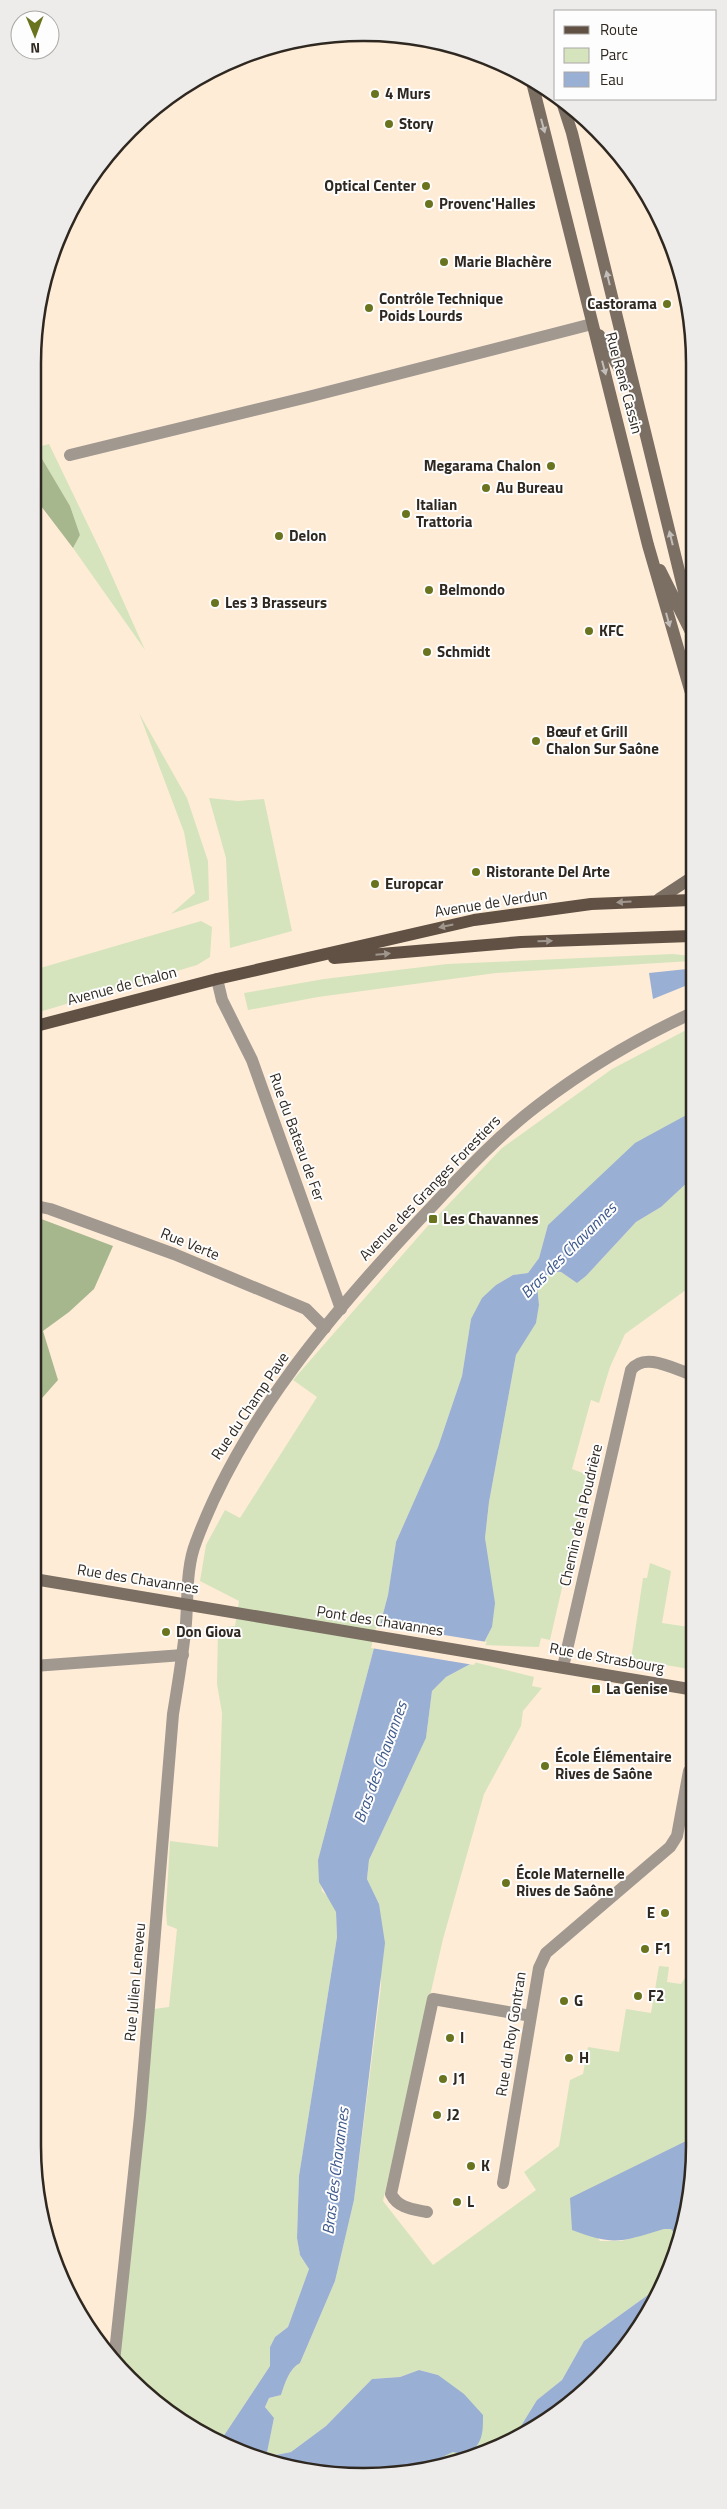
<svg xmlns="http://www.w3.org/2000/svg" width="727" height="2509" font-family="'Titillium Web',sans-serif">
	<style>
		.green { fill: #d5e4bd }
		.forest { fill: #a6b68d }
		.water { fill: #99afd4 }
		.pier { fill: #feecd7 }
		.lines { fill: none; stroke-linecap: round; stroke-linejoin: round }
		.minor { stroke: #a19890; stroke-width: 12 }
		.tertiary { stroke: #a19890; stroke-width: 12 }
		.secondary { stroke: #7b6e63; stroke-width: 12 }
		.primary { stroke: #605144; stroke-width: 12 }
		.oneway { fill: #c2bdb8 }
		.oneway2 { fill: #9f968e }
		.poi-dot { fill: #6a741f; stroke: #fdfdfd; stroke-width: 2 }
		.labels { text-anchor: middle; stroke-width: 4; stroke-linejoin: round; paint-order: stroke }
		.poi-label { font-size: 15px; font-weight: bold; fill: #2f2820; stroke: #fdfdfd; text-anchor: start }
		.street-label { font-size: 15px; fill: #2f2820; stroke: #fdfdfd }
		.water-label { font-size: 16px; font-style: italic; fill: #3b578a; stroke: #fdfdfd }
		.rim { fill: none; stroke: #2f2820; stroke-width: 2.5 }
	</style>
	<rect width="100%" height="100%" fill="#feecd7"/>
	<path class="green" d="M49,444L104,558L145,650L73,548L80,535L70,506L38,452V447Z
		M139,713L187,798L208,861L209,900L171,914L195,893L184,832Z
		M209,798L238,801L264,799L292,931L230,948L226,858Z
		M201,921L212,927L210,957L197,965L36,1013L37,969Z
		M673,954L691,956V961L496,973L318,997L248,1010L244,993L324,979L447,964Z
		M690,1028V1113L635,1144L548,1225L539,1258L528,1273L513,1275L496,1285L471,1319L462,1376L438,1447L396,1542L388,1595L318,1860L322,1891L330,1899L336,1912L337,1937L299,2176L297,2238L300,2255L309,2269L288,2327L275,2337L270,2347V2366L219,2443L162,2408L116,2365L154,2009L169,2007L177,1929L167,1925L166,1910L170,1841L218,1847L222,1713L217,1684L218,1628L235,1626L239,1601L200,1581L206,1545L225,1510L240,1518L317,1397L293,1380L425,1229L502,1148L612,1069Z
		M690,1180V1287L625,1334L610,1367L599,1403L591,1400L572,1469L588,1475L550,1640L541,1638L539,1647L483,1645L492,1627L485,1538L489,1502L516,1355L536,1322L539,1305L537,1285L551,1271L561,1272L577,1283L586,1276L636,1222L661,1207Z
		M650,1563L671,1571L662,1623L689,1627V1669L631,1659L643,1578H647Z
		M474,1662L534,1677L532,1686L542,1688L523,1711L521,1726L484,1794L443,1939L383,2201L433,2265L536,2190L524,2172L559,2146L570,2080L583,2074L588,2047L619,2052L626,2009L651,2013L659,1966L669,1967L667,1982L681,1984L689,1972L688,2140L570,2199L600,2241H621L664,2229H671L675,2234L674,2246L659,2287L584,2341L562,2380L537,2400L516,2434L470,2459L413,2472L419,2466L453,2452L438,2375L419,2370L400,2377L372,2379L326,2426L291,2452L265,2457L274,2419L265,2407L269,2398L281,2395C285,2383 289,2369 300,2363L335,2281L354,2200L381,1986L379,1904L367,1879L369,1860L426,1738L432,1691L446,1677Z"/>
	<path class="forest" d="M38,452L70,506L80,535L73,548L38,502Z
		M36,1217L113,1246L94,1289L69,1312L43,1331L58,1380L35,1406Z"/>
	<path class="water" d="M687,969L690,984L653,999L649,973Z
		M690,1113V1180L661,1207L636,1222L586,1276L577,1283L561,1272L551,1271L537,1285L539,1305L536,1323L516,1355L489,1502L485,1538L495,1603L492,1627L474,1662L446,1677L432,1691L426,1738L369,1860L367,1879L379,1904L385,1943L354,2200L335,2281L300,2363C289,2369 285,2383 281,2395L269,2398L265,2407L274,2418L266,2457L291,2452L326,2426L372,2379L400,2377L419,2370L438,2375L464,2394L483,2415C483,2434 483,2444 466,2455L453,2452L406,2474L342,2476L278,2465L219,2443L270,2366V2347L275,2337L288,2327L309,2269L300,2255L297,2238L299,2176L337,1937L336,1912L319,1882L318,1860L388,1595L396,1542L438,1447L462,1376L471,1319L482,1298L496,1285L513,1275L528,1273L539,1258L548,1225L635,1143Z
		M688,2140V2210L675,2246V2234L671,2229H664C621,2242 614,2246 572,2230L570,2198Z
		M659,2287C641,2334 605,2375 566,2407C552,2418 532,2426 516,2434L537,2400L562,2380L584,2341Z"/>
	<path class="pier" d="M377,1624L487,1642L474,1665L371,1648Z"/>
	<g class="lines">
		<path class="minor" d="M70,455L308,397L592,324
			M217,979L222,1000L252,1060L341,1309
			M36,1206L50,1209L174,1254L306,1309L325,1328
			M34,1666L183,1655
			M563,1667L631,1370C644,1352 672,1368 690,1374
			M503,2183L539,1968L546,1953L670,1847L677,1836L689,1771
			M427,2212C412,2209 398,2208 391,2194L433,1999L531,2016"/>
		<path class="tertiary" d="M114,2362L140,2116L173,1714C178,1684 183,1654 186,1623C188,1597 186,1567 196,1542C242,1418 333,1312 422,1217C459,1178 495,1138 537,1106C585,1069 636,1039 690,1014"/>
		<path class="secondary" d="M531,78L648,545L691,693
			M563,105L572,133L691,620
			M599,335L629,384
			M660,570L691,632
			M659,899L691,878
			M34,1579L689,1689"/>
		<path class="primary" d="M334,958L521,942L691,936
			M36,1026L217,979L474,920L591,904L691,900"/>
	</g>
	<defs><path id="oneway-solid" d="M-6-.8H1V-3.2L6.5 0L1 3.2V.8H-6Z" transform="scale(1.25)"/></defs>
	<g class="oneway">
		<use href="#oneway-solid" transform="translate(543 126) rotate(75)"/>
		<use href="#oneway-solid" transform="translate(608 278) rotate(-104)"/>
		<use href="#oneway-solid" transform="translate(604 368) rotate(75)"/>
		<use href="#oneway-solid" transform="translate(671 538) rotate(-104)"/>
		<use href="#oneway-solid" transform="translate(668 620) rotate(75)"/>
	</g>
	<g class="oneway2">
		<use href="#oneway-solid" transform="translate(624 902) rotate(176)"/>
		<use href="#oneway-solid" transform="translate(446 926) rotate(168)"/>
		<use href="#oneway-solid" transform="translate(545 941) rotate(-2)"/>
		<use href="#oneway-solid" transform="translate(383 954) rotate(-5)"/>
	</g>
	<g class="poi-dot">
		<circle cx="375" cy="94" r="5"/>
		<circle cx="389" cy="124" r="5"/>
		<circle cx="426" cy="186" r="5"/>
		<circle cx="429" cy="204" r="5"/>
		<circle cx="444" cy="262" r="5"/>
		<circle cx="667" cy="304" r="5"/>
		<circle cx="369" cy="308" r="5"/>
		<circle cx="551" cy="466" r="5"/>
		<circle cx="486" cy="488" r="5"/>
		<circle cx="406" cy="514" r="5"/>
		<circle cx="279" cy="536" r="5"/>
		<circle cx="429" cy="590" r="5"/>
		<circle cx="215" cy="603" r="5"/>
		<circle cx="589" cy="631" r="5"/>
		<circle cx="427" cy="652" r="5"/>
		<circle cx="536" cy="741" r="5"/>
		<circle cx="476" cy="872" r="5"/>
		<circle cx="375" cy="884" r="5"/>
		<rect x="428" y="1214" width="10" height="10" rx="2.5"/>
		<circle cx="166" cy="1632" r="5"/>
		<rect x="591" y="1684" width="10" height="10" rx="2.5"/>
		<circle cx="545" cy="1766" r="5"/>
		<circle cx="506" cy="1883" r="5"/>
		<circle cx="665" cy="1913" r="5"/>
		<circle cx="645" cy="1949" r="5"/>
		<circle cx="638" cy="1996" r="5"/>
		<circle cx="564" cy="2001" r="5"/>
		<circle cx="450" cy="2038" r="5"/>
		<circle cx="569" cy="2058" r="5"/>
		<circle cx="443" cy="2079" r="5"/>
		<circle cx="437" cy="2115" r="5"/>
		<circle cx="471" cy="2166" r="5"/>
		<circle cx="457" cy="2202" r="5"/>
	</g>
	<g class="labels">
		<g class="poi-label">
			<text x="385" y="99">4 Murs</text>
			<text x="399" y="129">Story</text>
			<text x="416" y="191" text-anchor="end">Optical Center</text>
			<text x="439" y="209">Provenc'Halles</text>
			<text x="454" y="267">Marie Blachère</text>
			<text x="379" y="304">Contrôle Technique<tspan x="379" dy="17">Poids Lourds</tspan></text>
			<text x="657" y="309" text-anchor="end">Castorama</text>
			<text x="541" y="471" text-anchor="end">Megarama Chalon</text>
			<text x="496" y="493">Au Bureau</text>
			<text x="416" y="510">Italian<tspan x="416" dy="17">Trattoria</tspan></text>
			<text x="289" y="541">Delon</text>
			<text x="439" y="595">Belmondo</text>
			<text x="225" y="608">Les 3 Brasseurs</text>
			<text x="599" y="636">KFC</text>
			<text x="437" y="657">Schmidt</text>
			<text x="546" y="737">Bœuf et Grill<tspan x="546" dy="17">Chalon Sur Saône</tspan></text>
			<text x="486" y="877">Ristorante Del Arte</text>
			<text x="385" y="889">Europcar</text>
			<text x="443" y="1224">Les Chavannes</text>
			<text x="176" y="1637">Don Giova</text>
			<text x="606" y="1694">La Genise</text>
			<text x="555" y="1762">École Élémentaire<tspan x="555" dy="17">Rives de Saône</tspan></text>
			<text x="516" y="1879">École Maternelle<tspan x="516" dy="17">Rives de Saône</tspan></text>
			<text x="655" y="1918" text-anchor="end">E</text>
			<text x="655" y="1954">F1</text>
			<text x="648" y="2001">F2</text>
			<text x="574" y="2006">G</text>
			<text x="460" y="2043">I</text>
			<text x="579" y="2063">H</text>
			<text x="453" y="2084">J1</text>
			<text x="447" y="2120">J2</text>
			<text x="481" y="2171">K</text>
			<text x="467" y="2207">L</text>
		</g>
		<g class="street-label">
			<text transform="translate(624 383) rotate(75)" y="5">Rue René Cassin</text>
			<text transform="translate(491 903) rotate(-9)" y="5">Avenue de Verdun</text>
			<text transform="translate(122 986) rotate(-15)" y="5">Avenue de Chalon</text>
			<text transform="translate(297 1137) rotate(70)" y="5">Rue du Bateau de Fer</text>
			<text transform="translate(430 1188) rotate(-46)" y="5">Avenue des Granges Forestiers</text>
			<text transform="translate(190 1244) rotate(22)" y="5">Rue Verte</text>
			<text transform="translate(250 1406) rotate(-56)" y="5">Rue du Champ Pave</text>
			<text transform="translate(581 1515) rotate(-77)" y="5">Chemin de la Poudrière</text>
			<text transform="translate(138 1579) rotate(9)" y="5">Rue des Chavannes</text>
			<text transform="translate(380 1621) rotate(9)" y="5">Pont des Chavannes</text>
			<text transform="translate(607 1658) rotate(10)" y="5">Rue de Strasbourg</text>
			<text transform="translate(135 1982) rotate(-85)" y="5">Rue Julien Leneveu</text>
			<text transform="translate(511 2034) rotate(-81)" y="5">Rue du Roy Gontran</text>
		</g>
		<g class="water-label">
			<text transform="translate(568 1250) rotate(-45)" y="6">Bras des Chavannes</text>
			<text transform="translate(380 1762) rotate(-70)" y="6">Bras des Chavannes</text>
			<text transform="translate(335 2171) rotate(-83)" y="6">Bras des Chavannes</text>
		</g>
	</g>
	<path d="M0 0H727V2509H0ZM363 41H364A322 322 0 0 1 686 363V2146A322 322 0 0 1 364 2468H363A322 322 0 0 1 41 2146V363A322 322 0 0 1 363 41Z" fill="#edeceb" fill-rule="evenodd"/>
	<path class="rim" d="M363 41H364A322 322 0 0 1 686 363V2146A322 322 0 0 1 364 2468H363A322 322 0 0 1 41 2146V363A322 322 0 0 1 363 41Z"/>
	<rect x="554" y="10" width="162" height="90" fill="#fdfdfd" stroke="#aba8a5"/>
	<rect x="564" y="26" width="25" height="8" fill="#605144" stroke="#aba8a5"/>
	<text x="600" y="35" font-size="15" fill="#2f2820">Route</text>
	<rect x="564" y="48" width="25" height="15" fill="#d5e4bd" stroke="#aba8a5"/>
	<text x="600" y="60" font-size="15" fill="#2f2820">Parc</text>
	<rect x="564" y="72" width="25" height="15" fill="#99afd4" stroke="#aba8a5"/>
	<text x="600" y="85" font-size="15" fill="#2f2820">Eau</text>
	<g transform="translate(35 35) rotate(179)"><circle r="24" fill="#fdfdfd" stroke="#aba8a5"/>
	<path d="M0-4L9 19L0 12L-9 19Z" fill="#6a741f"/>
	<text y="-8" font-size="14" font-weight="bold" text-anchor="middle" fill="#2f2820">N</text>
	</g>
</svg>
